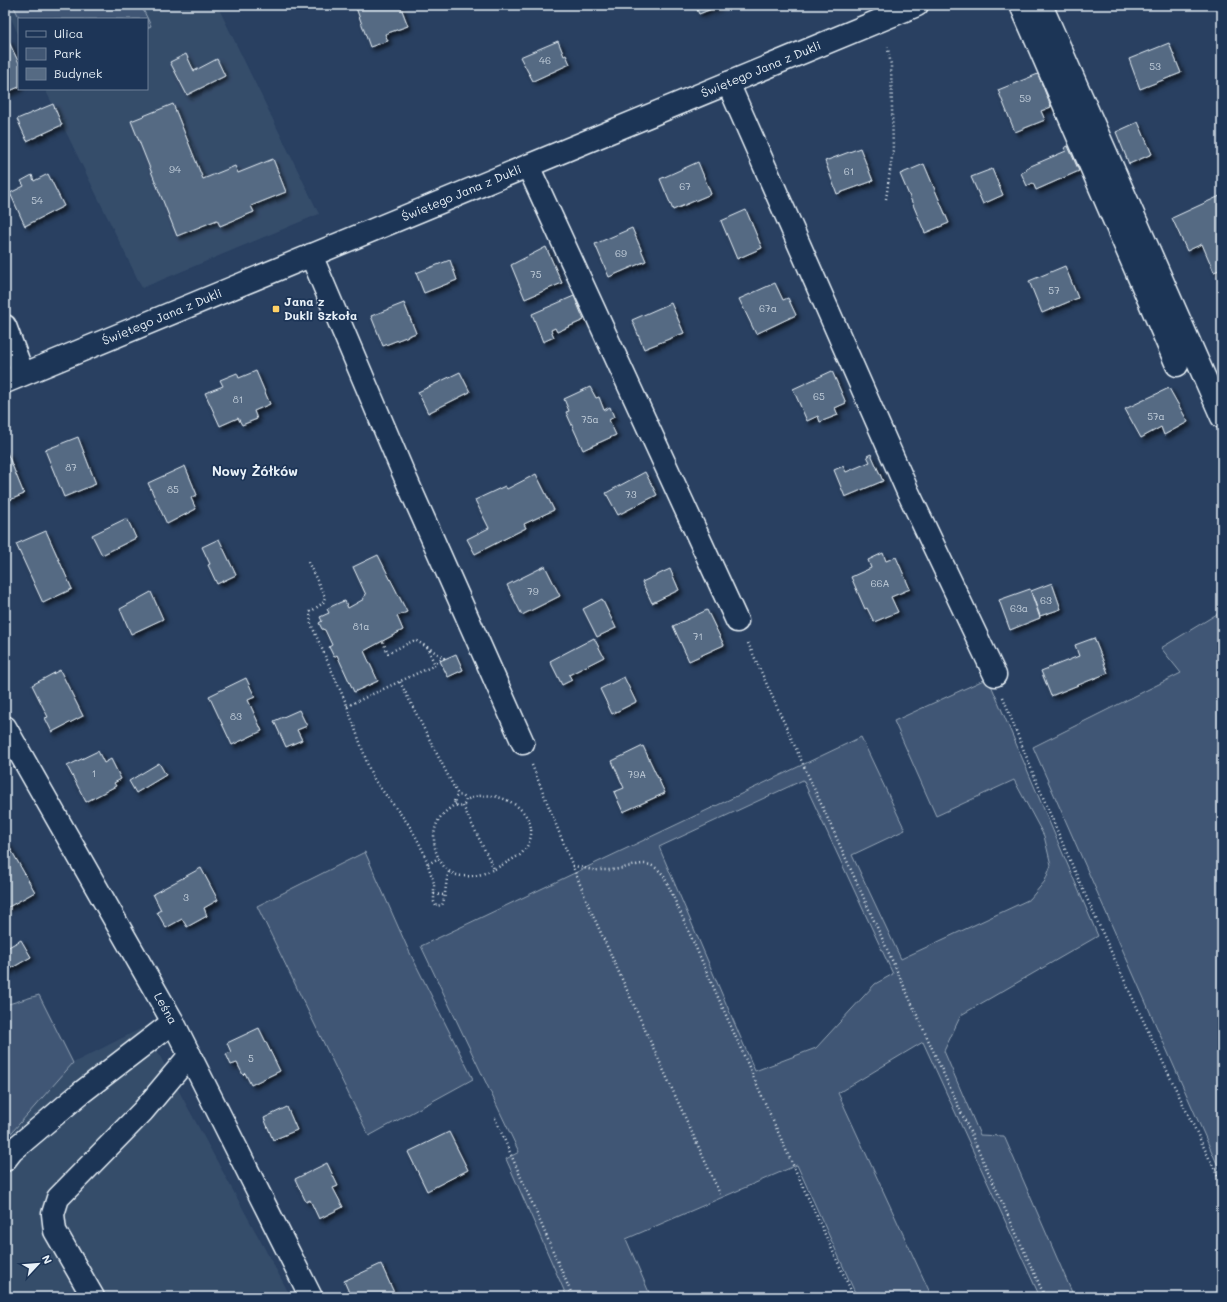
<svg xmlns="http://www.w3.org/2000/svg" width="1227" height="1302" font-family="Mali,sans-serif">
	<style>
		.built { fill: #364d6b }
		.green { fill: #415774; stroke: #94a4b6; fill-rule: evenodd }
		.building { fill: #556a83; stroke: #e8f1f8; filter: url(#shadow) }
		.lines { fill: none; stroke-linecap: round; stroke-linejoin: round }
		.minor-casing { stroke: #e8f1f8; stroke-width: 25 }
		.major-casing { stroke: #e8f1f8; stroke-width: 25 }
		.path { stroke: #e8f1f8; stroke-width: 2.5; stroke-dasharray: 1 3; stroke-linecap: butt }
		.minor { stroke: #1d3557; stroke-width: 22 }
		.major { stroke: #1d3557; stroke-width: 22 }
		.poi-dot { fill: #ffd166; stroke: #1d3557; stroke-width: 1.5 }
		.labels { text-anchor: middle; stroke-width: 3.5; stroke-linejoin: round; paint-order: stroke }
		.number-label { font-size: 10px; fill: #c3cfdb }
		.street-label { font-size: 12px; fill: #e8f1f8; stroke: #1d3557 }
		.poi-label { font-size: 12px; font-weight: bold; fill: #e8f1f8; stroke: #1d3557; text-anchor: start }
		.neighbourhood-label { font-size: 13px; font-weight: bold; fill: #e8f1f8; stroke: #1d3557 }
	</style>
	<defs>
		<filter id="shadow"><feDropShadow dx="3.5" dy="3.5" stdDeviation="2" flood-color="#0009"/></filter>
	</defs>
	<rect width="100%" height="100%" fill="#294061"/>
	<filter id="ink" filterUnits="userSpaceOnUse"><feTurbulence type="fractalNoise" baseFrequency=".025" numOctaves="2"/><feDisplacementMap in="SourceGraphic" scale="8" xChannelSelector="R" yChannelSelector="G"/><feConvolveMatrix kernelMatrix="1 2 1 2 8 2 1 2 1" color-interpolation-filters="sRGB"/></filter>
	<g filter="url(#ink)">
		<path class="built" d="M5,5H217L319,214L142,288L45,89H147V19H19V36Z
			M144,1027L291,1297H5V1140L73,1063Z"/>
		<path class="green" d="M13,5H141L151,26L147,28V19H20Z
			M1222,611V1144L1219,1145L1222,1151V1175L1033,747L1181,673L1161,648Z
			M988,678L1098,936L961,1015L944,1051L980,1135L1004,1136L1074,1297H1040L923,1042L838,1093L932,1297H857L797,1165L626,1239L651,1297H567L506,1159L519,1152L421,946L861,737L905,830L852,855L901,959L1030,899L1045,881L1051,865L1044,836L1014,780L936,816L894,721ZM803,780L893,974L875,984L816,1048L755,1071L659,847Z
			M365,852L408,949L473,1079L369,1136L257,906Z
			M39,995L73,1063L5,1140V1005Z"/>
		<path class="building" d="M355,5H400L408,26L385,34L388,41L370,47Z
			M695,5H718L719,6L699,14Z
			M8,40L19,63V87L5,93V42Z
			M558,41L564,56L566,55L570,64L533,81L520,57Z
			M1169,43L1181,73L1140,89L1129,59Z
			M186,54L194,71L217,59L225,76L187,95L170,62Z
			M1038,74L1051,107L1041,111L1045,120L1015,132L998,90Z
			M53,104L62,125L27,141L17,119Z
			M173,104L203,179L235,166L238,173L273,159L286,192L251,206L254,212L220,226L217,220L177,236L131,121Z
			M1138,122L1152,154L1129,164L1116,132Z
			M1068,146L1079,171L1036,190L1033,183L1027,186L1021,173L1027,170L1026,168L1066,151L1064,148Z
			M860,148L873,181L837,194L825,161Z
			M698,162L711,194L673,210L660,179Z
			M924,164L949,223L925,233L900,174Z
			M992,169L1003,195L983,204L971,177Z
			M48,174L64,206L25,226L10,193L24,186L21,181L32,175L34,181Z
			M1222,195V269L1214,272L1202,244L1187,251L1172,218Z
			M746,210L762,248L737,259L721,221Z
			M632,228L646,261L609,277L595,244Z
			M546,247L562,283L525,299L511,265Z
			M450,260L457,280L424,293L416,273Z
			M1065,266L1078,298L1042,313L1029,281Z
			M775,283L783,300L788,298L796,315L756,334L739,299Z
			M574,296L584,320L557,332L555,328L551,330L554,337L543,342L532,314Z
			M404,303L416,333L383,346L371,316Z
			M671,303L684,333L644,349L632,320Z
			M256,371L270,404L254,411L257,419L242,425L238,418L220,426L205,393L223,386L220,380L237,373L239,378Z
			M832,371L846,403L835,408L838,415L820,422L818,416L807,421L793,389Z
			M460,372L470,392L428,413L418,392Z
			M590,387L596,398L599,397L604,410L610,407L614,417L609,420L616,435L583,450L566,412L569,411L564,399Z
			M1169,388L1188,422L1164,435L1161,427L1141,438L1125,409Z
			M78,437L96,484L64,497L45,450Z
			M6,450L24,494L10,500L5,489Z
			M871,454L883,481L845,497L834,470L843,466L846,472L870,462L867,456Z
			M185,466L197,495L191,498L196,509L167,524L148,483Z
			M645,472L657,495L618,515L606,493Z
			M536,474L554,510L524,524L526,528L475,554L467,539L489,528L475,500L505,486L507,489Z
			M127,518L136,538L102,555L92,535Z
			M46,531L72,589L43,603L16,544Z
			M219,539L236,575L217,584L208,565L210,564L202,547Z
			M883,553L886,561L896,557L910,589L891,597L898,612L874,622L867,608L865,609L851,577L871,568L868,560Z
			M378,555L407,612L397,616L403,630L364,651L378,681L354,692L337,655L334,657L329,647L332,645L325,630L322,629L319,623L322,621L320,617L329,613L327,609L330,607L341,602L345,601L348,608L364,599L363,597L366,595L353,567Z
			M545,566L560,596L522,615L507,585Z
			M670,569L679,590L652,603L642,582Z
			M1052,583L1061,609L1040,616L1031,591Z
			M1030,589L1040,618L1010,630L999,600Z
			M151,592L163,619L131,634L120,609Z
			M602,599L616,628L597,637L583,609Z
			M707,610L724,645L689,661L673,626Z
			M594,638L604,657L569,675L572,680L562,685L550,661Z
			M1094,638L1108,673L1051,696L1041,671L1079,656L1075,645Z
			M456,654L463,670L448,677L440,661Z
			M60,670L83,716L52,732L45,718L48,717L32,685Z
			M624,677L636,702L612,714L600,689Z
			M246,678L255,697L248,700L262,731L232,745L209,696Z
			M299,710L307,726L297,730L302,740L286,747L274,721Z
			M643,746L665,793L623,812L614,792L624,788L612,761Z
			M98,751L104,763L111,759L121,779L114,783L116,786L86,802L67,766Z
			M159,763L166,775L136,793L129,781Z
			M6,841L35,892L5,909V842Z
			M201,868L218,900L204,908L207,916L187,927L182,919L166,928L157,912L161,910L153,894Z
			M21,940L31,957L5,972V949Z
			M259,1028L280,1071L251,1085L245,1073L243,1075L237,1063L231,1065L226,1054L231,1052L227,1043Z
			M287,1107L297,1130L273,1140L264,1118Z
			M449,1132L468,1170L427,1191L408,1152Z
			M327,1163L338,1186L333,1188L343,1207L319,1219L310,1200L306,1202L295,1179Z
			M381,1264L396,1297H351L344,1281Z"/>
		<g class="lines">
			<g class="minor-casing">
				<g id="minor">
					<path d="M1021,5L1177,365"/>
					<path d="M1041,5L1222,417"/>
					<path d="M728,83L908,492L995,675"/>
					<path d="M528,166L737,621"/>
					<path d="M311,255L402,470L523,743"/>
					<path d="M5,326L23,374"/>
					<path id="s1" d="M5,727L173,1022L311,1297"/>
					<path d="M5,1160L12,1151L82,1092L173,1022"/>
					<path d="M93,1297L55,1231L53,1214L58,1198L143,1111L190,1055"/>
				</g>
			</g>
			<g class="major-casing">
				<g id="major">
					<path id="s2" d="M5,382L917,5"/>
				</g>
			</g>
			<path class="path" d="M886,199L893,150L891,65L887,44
				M308,562L325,597L323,603L310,612L311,624L346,703L370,771L375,781L409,825L416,837L424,853L434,883V902L436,906L442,905C446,897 445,882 449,872
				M748,643L1045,1297
				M427,647L444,658L434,663
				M400,682L458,795
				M1003,697C1066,863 1145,1025 1222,1185
				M347,706L435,665L427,647L415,640L388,653L383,642
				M532,765L590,909L720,1194
				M454.5 801a5.5 5.5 0 1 1 11 0a5.5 5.5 0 1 1-11 0Z
				M456,804C447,810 439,816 436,826C429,846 441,875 463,876C484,878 503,864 520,855C554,822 503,782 466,800
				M463,806L494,869
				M428,864L439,858
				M573,866C582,867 592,871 601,870C608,870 616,870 623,868C642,864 650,859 664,876L786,1150L854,1297
				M434,894L444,895
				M495,1118L573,1297"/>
			<use href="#minor" class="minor"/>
			<use href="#major" class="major"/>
		</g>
	</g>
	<rect class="poi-dot" x="272" y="305" width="8" height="8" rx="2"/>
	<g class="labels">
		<g class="number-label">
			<text x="545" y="64">46</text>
			<text x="1155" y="70">53</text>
			<text x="1025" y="102">59</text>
			<text x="175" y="173">94</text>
			<text x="849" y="175">61</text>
			<text x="685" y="190">67</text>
			<text x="37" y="204">54</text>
			<text x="621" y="257">69</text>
			<text x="536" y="278">75</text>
			<text x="1054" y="294">57</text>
			<text x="768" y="312">67a</text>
			<text x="819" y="400">65</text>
			<text x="238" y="403">81</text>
			<text x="1156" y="420">57a</text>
			<text x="590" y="423">75a</text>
			<text x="71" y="471">87</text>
			<text x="173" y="493">85</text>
			<text x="631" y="498">73</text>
			<text x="880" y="587">66A</text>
			<text x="533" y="595">79</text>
			<text x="1046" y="604">63</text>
			<text x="1019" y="612">63a</text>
			<text x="361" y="630">81a</text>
			<text x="698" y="640">71</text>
			<text x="236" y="720">83</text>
			<text x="94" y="777">1</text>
			<text x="637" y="778">79A</text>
			<text x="186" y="901">3</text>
			<text x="251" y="1062">5</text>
		</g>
		<g class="street-label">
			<text dy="4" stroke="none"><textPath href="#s2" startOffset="818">Świętego Jana z Dukli</textPath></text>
			<text dy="4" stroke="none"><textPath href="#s2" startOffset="494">Świętego Jana z Dukli</textPath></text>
			<text dy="4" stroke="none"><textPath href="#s2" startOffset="170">Świętego Jana z Dukli</textPath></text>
			<text dy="4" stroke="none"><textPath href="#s1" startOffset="324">Leśna</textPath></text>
		</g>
		<g class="poi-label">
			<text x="284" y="306">Jana z<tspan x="284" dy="14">Dukli Szkoła</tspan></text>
		</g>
		<g class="neighbourhood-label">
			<text x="255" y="476">Nowy Żółków</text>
		</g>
	</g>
	<rect width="1227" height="1302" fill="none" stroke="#1d3557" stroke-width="20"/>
	<rect x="10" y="10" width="1207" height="1282" fill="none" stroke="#e8f1f8" stroke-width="1.5" filter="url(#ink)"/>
	<rect x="18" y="18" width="130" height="72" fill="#1d3557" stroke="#6e8097"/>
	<rect x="26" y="31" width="20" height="6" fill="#1d3557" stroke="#6e8097"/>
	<text x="54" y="38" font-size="12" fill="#e8f1f8">Ulica</text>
	<rect x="26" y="48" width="20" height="12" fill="#415774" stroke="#6e8097"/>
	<text x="54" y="58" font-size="12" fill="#e8f1f8">Park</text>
	<rect x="26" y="68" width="20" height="12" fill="#556a83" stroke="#6e8097"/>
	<text x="54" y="78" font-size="12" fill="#e8f1f8">Budynek</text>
	<g transform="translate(38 1264) rotate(64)" stroke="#1d3557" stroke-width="3" paint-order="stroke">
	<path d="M0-3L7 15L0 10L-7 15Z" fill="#e8f1f8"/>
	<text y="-6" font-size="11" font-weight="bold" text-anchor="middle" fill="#e8f1f8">N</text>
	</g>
</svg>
